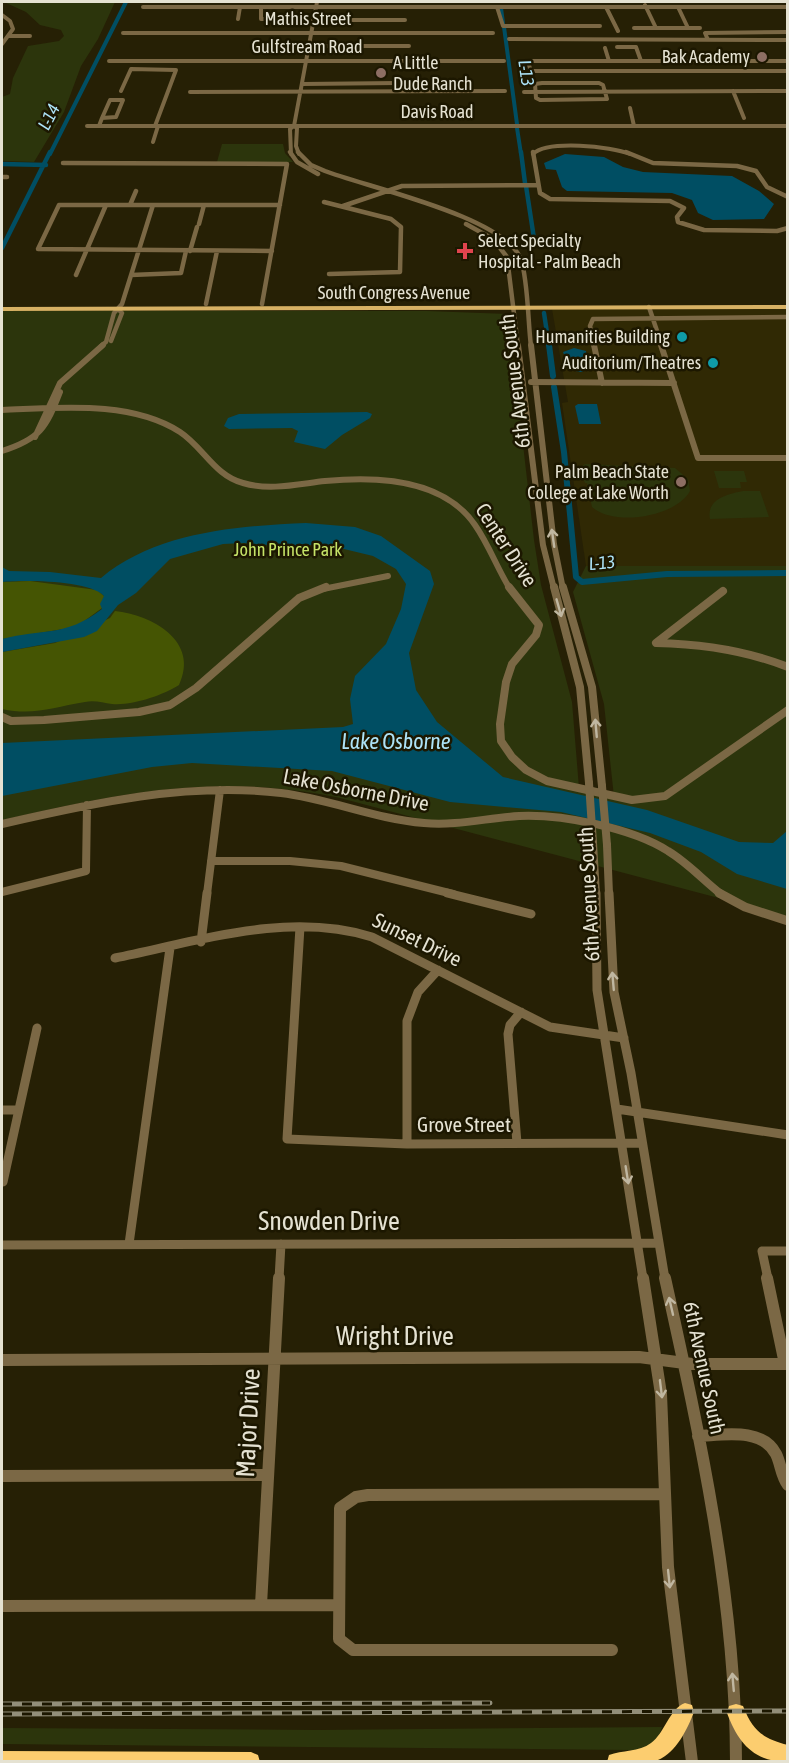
<svg xmlns="http://www.w3.org/2000/svg" width="789" height="1763" font-family="'Asap Condensed',sans-serif">
	<style>
		.built { fill: #302904 }
		.green { fill: #2c350c }
		.forest { fill: #455503 }
		.water { fill: #004e63 }
		.lines { fill: none; stroke-linecap: round; stroke-linejoin: round }
		.stream { stroke: #004e63; stroke-width: 1.5 }
		.canal-far2 { stroke: #004e63; stroke-width: 4 }
		.canal-far1 { stroke: #004e63; stroke-width: 4.5 }
		.canal { stroke: #004e63; stroke-width: 6 }
		.minor-far5 { stroke: #7b6845; stroke-width: 4 }
		.minor-far4 { stroke: #7b6845; stroke-width: 4.5 }
		.minor-far3 { stroke: #7b6845; stroke-width: 6 }
		.minor-far2 { stroke: #7b6845; stroke-width: 8 }
		.minor-far1 { stroke: #7b6845; stroke-width: 9 }
		.minor { stroke: #7b6845; stroke-width: 12 }
		.major { fill: #d7b164; fill-rule: evenodd }
		.highway { fill: #fccd6f; fill-rule: evenodd }
		.rail-casing { stroke: #928e79; stroke-width: 5 }
		.rail { stroke: #1c1700; stroke-width: 3; stroke-dasharray: 10; stroke-linecap: butt }
		.minor-bridge { stroke: #7b6845; stroke-width: 8 }
		.oneway { stroke: #c0b7a1 }
		.education-dot { fill: #8d6e63; stroke: #1c1700; stroke-width: 2 }
		.health-dot { fill: #e0444e; stroke: #1c1700; stroke-width: 2 }
		.culture-dot { fill: #0f9aa8; stroke: #1c1700; stroke-width: 2 }
		.labels { text-anchor: middle; stroke-width: 5; stroke-linejoin: round; paint-order: stroke }
		.far-street-label { font-size: 18px; fill: #e5e2d2; stroke: #1c1700 }
		.far-poi-label { font-size: 18px; fill: #e5e2d2; stroke: #1c1700; text-anchor: end }
		.far-water-label { font-size: 18px; font-style: italic; fill: #ade3f7; stroke: #1c1700 }
		.far-park-label { font-size: 18px; fill: #c5e367; stroke: #1c1700 }
		.street-label { font-size: 21px; fill: #e5e2d2; stroke: #1c1700 }
		.water-label { font-size: 22px; font-style: italic; fill: #ade3f7; stroke: #1c1700 }
		.near-street-label { font-size: 26px; fill: #e5e2d2; stroke: #1c1700 }
	</style>
	<rect width="100%" height="100%" fill="#262005"/>
	<path class="built" d="M552,309H787V566H586L562,403L568,402Z"/>
	<path class="green" d="M4,2H115L98,39L81,66L64,112L34,162L2,161V97L10,94L13,78L28,46L59,41L64,36L61,30L40,25L26,12Z
		M222,144H283L285,153L293,162H217Z
		M2,311H427L508,314L534,540L541,585L572,702L579,788L614,797L604,704L573,592L586,566H787V916L340,798C218,772 119,793 2,820Z
		M585,464L675,468L688,479L690,491C676,517 614,527 592,507L587,483H585L580,468Z
		M714,471H744L747,482H740L741,488H719Z
		M743,491H760L769,517L710,519C706,499 728,494 743,491Z
		M662,1727L653,1754L630,1750L2,1744V1728L318,1730Z"/>
	<path class="forest" d="M30,581L97,590L104,596L102,608L76,627L2,639V582Z
		M115,611C152,615 200,641 179,685C163,695 132,706 112,704C103,703 95,700 85,702C53,707 34,716 2,709V652L55,643L110,618Z"/>
	<path class="water" d="M565,154L604,157L623,167L643,172L732,176L759,191L774,204L764,219L713,220L698,213L692,200L672,193L567,191L562,187L556,170L546,169L544,163Z
		M574,348L586,351L589,369L581,372L570,370L563,352Z
		M578,404H597L601,424H579L575,406Z
		M367,412L372,414L370,418L342,435L325,449L294,442L298,431L292,428L229,429L224,426L228,418L239,414Z
		M306,523L355,527L381,536L430,571L434,584L409,653L416,690L437,722L503,777L647,810L739,842L773,843L787,831V889L737,874L701,852L650,833L561,812L450,802L332,771L192,763L152,767L2,796V743L343,727L353,724L350,699L355,676L386,644L401,609L406,584L396,569L373,556L344,549L310,545L291,547L244,543L223,544L170,559L136,593L118,605L97,631L84,637L2,652V639C43,628 64,638 102,609L100,604L104,596C89,580 23,580 2,582V567L9,571L50,572L101,578C156,532 237,526 306,523Z"/>
	<g class="lines">
		<path class="stream" d="M786,2L788,4"/>
		<path class="canal-far2" d="M501,8L503,23
			M504,27L517,124
			M517,128L521,154
			M50,154L126,2"/>
		<path class="canal-far1" d="M521,152L525,183
			M2,164L46,165
			M526,186L535,245
			M2,248L50,152
			M544,313L549,346"/>
		<path class="canal" d="M549,345L553,376
			M554,387L564,452L576,577L582,582L667,574L788,573"/>
		<path class="minor-far5" d="M645,5L656,28
			M143,7H788
			M261,7V19H275
			M497,7L503,26H600
			M606,7L618,31
			M678,7L688,28
			M2,15L10,21L13,29L2,44
			M238,19L240,7
			M313,20H405
			M634,28H700
			M123,33H493
			M10,36H30
			M509,39L788,40
			M708,40L705,33L788,32
			M269,46H409
			M617,47H636L641,61
			M605,48L609,61
			M109,61H504
			M530,71H788
			M532,76L528,61H788
			M542,83H599L603,85L607,99L540,100L536,98L535,84Z
			M302,84L398,83
			M121,91L131,69L176,70L155,126
			M733,91L744,118
			M190,92L505,91
			M524,92L788,91
			M110,100H123L116,117L102,118Z
			M630,108L634,126
			M87,126H788
			M99,126L102,118
			M153,142L158,126
			M291,154L290,129L294,126
			M299,154L296,146L297,128L294,126L317,2
			M533,154C547,140 611,146 630,154"/>
		<path class="minor-far4" d="M290,152L297,162L318,174
			M298,152L311,165L325,171C366,187 507,217 521,260C528,279 528,324 531,346
			M533,152L540,193L550,199L670,201L684,208L677,217L678,222L704,230L777,231L788,228
			M626,152L653,163L737,166L756,171L767,187L788,197
			M63,163L287,164L262,304
			M2,177H7
			M324,202L391,219L401,227L400,272L329,274
			M130,205L136,191
			M343,206L402,186L538,185
			M199,224L204,205
			M466,224L493,239L507,257L518,346
			M190,251L197,227
			M272,251L38,249L59,205H280
			M76,275L106,205
			M131,275L181,273L186,251
			M206,304L217,251
			M649,307L662,346
			M111,341L122,313L119,310
			M101,346L106,342L114,313L122,304L153,205
			M594,346L590,326L593,319L788,317"/>
		<path class="minor-far3" d="M518,345L543,545L554,589
			M531,345L554,544L563,589
			M594,345L602,383
			M661,345L698,458H788
			M531,382L674,383
			M2,410C59,408 130,400 180,432C203,447 215,476 243,483C270,491 298,484 325,481C376,476 443,478 475,525C489,545 497,568 510,589
			M35,437L60,383L103,345
			M2,451C40,439 46,428 60,392
			M323,589L388,576"/>
		<path class="minor-far2" d="M509,587L539,625L536,635L512,664L506,682L500,724L501,741L512,757L526,770L547,781L632,800L665,796L788,710
			M554,587L580,687L589,783
			M563,587L592,687L602,786
			M723,591L656,643C702,644 745,650 788,667
			M2,717L11,721L44,720L139,712L170,705L196,688L299,598L326,587
			M2,824C93,803 187,782 281,793C330,799 375,819 424,823C456,826 487,818 519,816C562,814 632,828 668,851C688,863 703,880 721,894
			M593,843L596,894
			M607,845L609,894
			M211,861H290L341,866L453,894
			M2,892L86,871L87,805
			M207,894L220,790"/>
		<path class="minor-far1" d="M447,893L531,914
			M596,893L597,990L643,1279
			M609,893L614,992L631,1073L665,1279
			M719,893L745,907L788,921
			M300,927L287,1139L407,1144L642,1143
			M201,942L207,893
			M115,958C199,941 288,911 372,937L550,1027L624,1038
			M617,1109L788,1135
			M2,1110H19
			M517,1143L508,1034L510,1025L521,1012
			M407,1144V1021L418,992L438,970
			M3,1182L37,1028
			M129,1244L170,948
			M2,1245L657,1243
			M279,1279L281,1244
			M768,1279L762,1251H788"/>
		<path class="minor" d="M643,1278L661,1394L668,1567L692,1762
			M665,1278C700,1436 736,1599 736,1762
			M767,1278L785,1364
			M2,1360L639,1357L692,1364H788
			M698,1436C723,1435 762,1427 776,1454C781,1464 781,1476 788,1485
			M2,1476L268,1475
			M261,1605L279,1278
			M2,1606L338,1605
			M612,1650H353L339,1639L340,1508L356,1497L368,1495L665,1494"/>
		<path class="major" d="M788,305V309L2,311V307Z"/>
		<path class="highway" d="M685,1703L692,1705L694,1712C688,1728 676,1753 658,1760C647,1763 620,1762 607,1762L609,1755C622,1750 639,1752 651,1743C665,1733 669,1709 685,1703Z
			M736,1704L743,1706C753,1731 762,1738 788,1745V1762C753,1762 738,1742 727,1713L729,1706Z
			M2,1751L251,1752L258,1755L260,1762H2Z"/>
		<g class="rail-casing">
			<path id="rail" d="M2,1704L490,1703
				M2,1714L788,1711"/>
		</g>
		<use href="#rail" class="rail"/>
		<path class="minor-bridge" d="M589,783L593,843
			M602,786L607,845"/>
	</g>
	<defs><path id="oneway-shaft" d="M-6 0H5M1.5-3L5.5 0L1.5 3" fill="none" stroke-width="1.6" stroke-linecap="round" stroke-linejoin="round" transform="scale(1.5)"/></defs>
	<g class="oneway">
		<use href="#oneway-shaft" transform="translate(553 538) rotate(-98)"/>
		<use href="#oneway-shaft" transform="translate(559 608) rotate(74)"/>
		<use href="#oneway-shaft" transform="translate(596 728) rotate(-95)"/>
		<use href="#oneway-shaft" transform="translate(613 981) rotate(-95)"/>
		<use href="#oneway-shaft" transform="translate(627 1175) rotate(81)"/>
		<use href="#oneway-shaft" transform="translate(671 1306) rotate(-103)"/>
		<use href="#oneway-shaft" transform="translate(661 1389) rotate(83)"/>
		<use href="#oneway-shaft" transform="translate(669 1579) rotate(84)"/>
		<use href="#oneway-shaft" transform="translate(733 1682) rotate(-95)"/>
	</g>
	<g class="education-dot">
		<circle cx="762" cy="57" r="6"/>
		<circle cx="381" cy="73" r="6"/>
		<circle cx="681" cy="482" r="6"/>
	</g>
	<path class="health-dot" d="M462 242h6v6h6v6h-6v6h-6v-6h-6v-6h6z"/>
	<g class="culture-dot">
		<circle cx="682" cy="337" r="6"/>
		<circle cx="713" cy="363" r="6"/>
	</g>
	<g class="labels">
		<g class="far-street-label">
			<text x="308" y="25">Mathis Street</text>
			<text x="307" y="53">Gulfstream Road</text>
			<text x="437" y="118">Davis Road</text>
			<text x="394" y="299">South Congress Avenue</text>
		</g>
		<g class="far-poi-label">
			<text x="750" y="63">Bak Academy</text>
			<text x="393" y="69" text-anchor="start">A Little<tspan x="393" dy="21">Dude Ranch</tspan></text>
			<text x="478" y="247" text-anchor="start">Select Specialty<tspan x="478" dy="21">Hospital - Palm Beach</tspan></text>
			<text x="670" y="343">Humanities Building</text>
			<text x="701" y="369">Auditorium/Theatres</text>
			<text x="669" y="478">Palm Beach State<tspan x="669" dy="21">College at Lake Worth</tspan></text>
		</g>
		<g class="far-water-label">
			<text transform="translate(526 73) rotate(82)" y="6">L-13</text>
			<text transform="translate(49 117) rotate(-63)" y="6">L-14</text>
			<text transform="translate(602 563) rotate(-5)" y="6">L-13</text>
		</g>
		<g class="far-park-label">
			<text x="288" y="556">John Prince Park</text>
		</g>
		<g class="street-label">
			<text transform="translate(515 381) rotate(-97)" y="7">6th Avenue South</text>
			<text transform="translate(506 545) rotate(57)" y="7">Center Drive</text>
			<text transform="translate(356 790) rotate(11)" y="7">Lake Osborne Drive</text>
			<text transform="translate(589 894) rotate(-93)" y="7">6th Avenue South</text>
			<text transform="translate(417 940) rotate(26)" y="7">Sunset Drive</text>
			<text x="464" y="1132">Grove Street</text>
			<text transform="translate(704 1368) rotate(78)" y="7">6th Avenue South</text>
		</g>
		<g class="water-label">
			<text x="396" y="749">Lake Osborne</text>
		</g>
		<g class="near-street-label">
			<text x="329" y="1230">Snowden Drive</text>
			<text x="395" y="1345">Wright Drive</text>
			<text transform="translate(248 1423) rotate(-87)" y="9">Major Drive</text>
		</g>
	</g>
	<rect width="789" height="1763" fill="none" stroke="#e5e2d2" stroke-width="6"/>
</svg>
